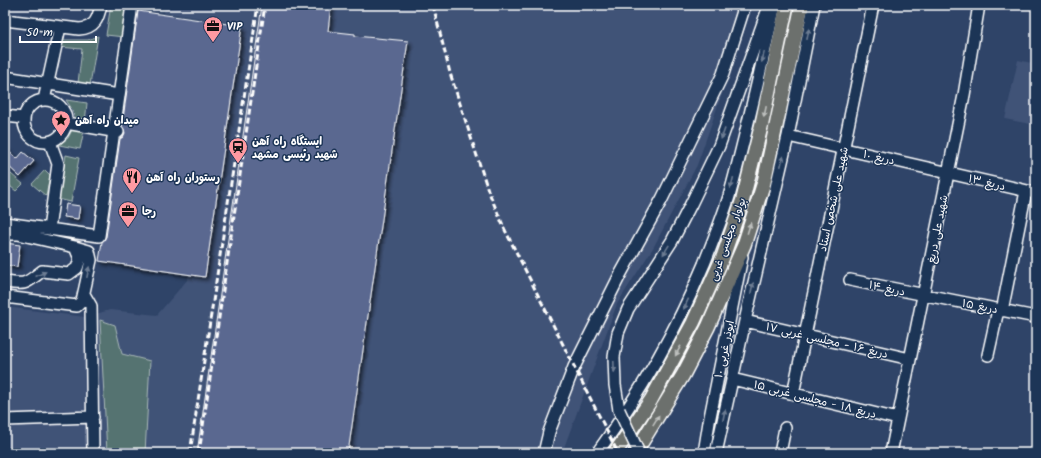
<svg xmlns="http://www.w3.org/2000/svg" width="1041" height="458" font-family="Kalam,'Playpen Sans Arabic',sans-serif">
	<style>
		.built { fill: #405377 }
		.green { fill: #557371; stroke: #aab9b8 }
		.building { fill: #5a6890; stroke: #fff; filter: url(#shadow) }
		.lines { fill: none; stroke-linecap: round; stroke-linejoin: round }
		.minor-casing { stroke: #fff; stroke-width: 14 }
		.major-casing { stroke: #fff; stroke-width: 16 }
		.minor { stroke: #1d3557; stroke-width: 11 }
		.major { stroke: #6c706d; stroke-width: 13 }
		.rail { stroke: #fff; stroke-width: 3; stroke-dasharray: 6 3; stroke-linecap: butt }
		.minor-bridge-casing { stroke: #fff; stroke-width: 14; stroke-linecap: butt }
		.minor-bridge { stroke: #1d3557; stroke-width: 11 }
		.oneway { fill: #6c7c92 }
		.oneway2 { fill: #bdbfbd }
		.labels { text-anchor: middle; stroke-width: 3; stroke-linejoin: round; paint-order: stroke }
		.poi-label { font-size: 11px; font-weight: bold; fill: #fff; stroke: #1d3557; text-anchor: start }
		.street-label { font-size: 11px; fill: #fff; stroke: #1d3557 }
	</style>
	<defs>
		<filter id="shadow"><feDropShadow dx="3" dy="3" stdDeviation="2" flood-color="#0009"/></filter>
	</defs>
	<rect width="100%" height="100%" fill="#2f4468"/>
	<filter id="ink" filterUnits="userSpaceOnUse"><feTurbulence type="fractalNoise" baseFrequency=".025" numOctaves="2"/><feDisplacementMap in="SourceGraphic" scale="8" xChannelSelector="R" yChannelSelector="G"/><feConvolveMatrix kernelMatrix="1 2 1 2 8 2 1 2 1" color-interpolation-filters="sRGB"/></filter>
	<g filter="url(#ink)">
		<path class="built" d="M165,5H753L697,165L653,248L617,304L562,453H5V307L85,317L110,310L157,315L188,279L225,22L164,13Z
			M1018,60L1036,64V125L1005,119Z"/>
		<path class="green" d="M111,5H129L124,37L106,35Z
			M98,36L90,85L78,83L82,49L59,47L64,40H88Z
			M66,100L87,103L85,123L75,120L72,109Z
			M73,128L84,130L80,149L59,145L68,138Z
			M66,155L79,158L71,202L58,199Z
			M5,169L23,184L16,191L5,182Z
			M45,170L50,175L46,196L32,184Z
			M100,320L115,325L122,354L150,361L145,453H107Z"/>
		<path class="building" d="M262,5H331L328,31L355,34V36L408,41L348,453H197Z
			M138,11L242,26L205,277L99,261L102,242L106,237L120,139L123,137L125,133L124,129L122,126Z
			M5,148L17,159L23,152L34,161L20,177L5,163Z
			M66,204L80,206L78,219L64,217Z
			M5,243L20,245L17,267L5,265Z"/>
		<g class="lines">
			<g class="minor-casing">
				<path id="minor" d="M5,20L79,29C95,28 98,19 101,5
					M5,77L119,95
					M44,100L60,27
					M24 121a21 21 0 1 1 42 0a21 21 0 1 1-42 0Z
					M5,116L24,118
					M66,123L118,132
					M788,136L1036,193
					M5,223L99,236L132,5
					M49,229L58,164L50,142
					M5,234H18L75,247L80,259L77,268L69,274L42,271C25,284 27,285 5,282
					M850,280L1036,317
					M84,294L91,306L93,453
					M5,297L77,306L82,301L91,260L89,251L75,247
					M1002,311L1026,191
					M745,321L910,359
					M988,355L998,310
					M732,379L898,419
					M793,394L873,5
					M619,410L615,385L614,357L618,333L628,309L672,241L691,204L719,146L769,6
					M5,420L93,417
					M544,453L549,432L574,367L620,275L662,199L723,74L745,5
					M597,453C640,394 676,331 704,264C713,241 723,217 730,193C747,131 761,68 775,5
					M704,453L709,422L742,257
					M716,453L745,321L788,136L814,5
					M780,453L785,428
					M891,453L964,95L979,5"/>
			</g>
			<g class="major-casing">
				<path id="major" d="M615,453L651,400L693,323L723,257L743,199L762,123L787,5
					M635,453L683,375L708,327L744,245L764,182L802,5"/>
			</g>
			<use href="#minor" class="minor"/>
			<use href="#major" class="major"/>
			<path class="rail" d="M433,5L450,73L488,190L505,230L618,453
				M190,453L258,5
				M199,453L265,5"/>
			<g class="minor-bridge-casing">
				<path id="minor-bridge" d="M619,410L639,453"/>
			</g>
			<use href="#minor-bridge" class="minor-bridge"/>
		</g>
		<defs><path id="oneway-solid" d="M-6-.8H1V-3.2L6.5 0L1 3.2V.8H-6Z"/></defs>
		<g class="oneway">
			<use href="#oneway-solid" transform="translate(808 34) rotate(-79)"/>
			<use href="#oneway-solid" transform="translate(763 57) rotate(103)"/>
			<use href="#oneway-solid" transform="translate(723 134) rotate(110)"/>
			<use href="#oneway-solid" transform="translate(782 161) rotate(-77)"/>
			<use href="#oneway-solid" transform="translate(732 183) rotate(104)"/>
			<use href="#oneway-solid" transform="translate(666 250) rotate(122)"/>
			<use href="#oneway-solid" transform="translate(88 272) rotate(-78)"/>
			<use href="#oneway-solid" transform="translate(41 274) rotate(-25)"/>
			<use href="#oneway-solid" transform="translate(752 288) rotate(-77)"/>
			<use href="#oneway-solid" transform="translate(686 304) rotate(115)"/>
			<use href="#oneway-solid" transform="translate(614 367) rotate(88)"/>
			<use href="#oneway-solid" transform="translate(724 415) rotate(-78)"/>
		</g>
		<g class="oneway2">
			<use href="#oneway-solid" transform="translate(765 112) rotate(102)"/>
			<use href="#oneway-solid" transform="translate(749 228) rotate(-73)"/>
			<use href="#oneway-solid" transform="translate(678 351) rotate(119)"/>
			<use href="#oneway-solid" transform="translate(656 420) rotate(-58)"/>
		</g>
	</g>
	<defs>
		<g id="office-pin" transform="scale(1)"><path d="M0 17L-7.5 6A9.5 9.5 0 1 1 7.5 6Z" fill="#ff9aa2" stroke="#1d3557"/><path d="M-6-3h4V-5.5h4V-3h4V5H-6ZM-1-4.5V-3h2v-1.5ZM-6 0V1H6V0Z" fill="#111"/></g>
		<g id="sight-pin" transform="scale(1)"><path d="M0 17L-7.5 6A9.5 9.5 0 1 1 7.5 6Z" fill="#ff9aa2" stroke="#1d3557"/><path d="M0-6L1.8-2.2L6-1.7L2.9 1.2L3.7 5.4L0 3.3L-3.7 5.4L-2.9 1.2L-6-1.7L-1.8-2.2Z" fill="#111"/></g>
		<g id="station-pin" transform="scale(1)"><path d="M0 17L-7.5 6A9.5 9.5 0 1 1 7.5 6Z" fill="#ff9aa2" stroke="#1d3557"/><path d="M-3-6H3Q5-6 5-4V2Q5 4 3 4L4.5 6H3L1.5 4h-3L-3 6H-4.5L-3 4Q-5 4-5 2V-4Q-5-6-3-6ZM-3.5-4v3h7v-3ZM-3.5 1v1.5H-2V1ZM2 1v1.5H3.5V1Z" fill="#111"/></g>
		<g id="restaurant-pin" transform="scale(1)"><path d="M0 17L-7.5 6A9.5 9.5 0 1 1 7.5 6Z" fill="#ff9aa2" stroke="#1d3557"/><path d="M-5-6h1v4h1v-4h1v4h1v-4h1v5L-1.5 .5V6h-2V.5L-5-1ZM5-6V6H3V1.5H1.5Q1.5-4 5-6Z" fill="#111"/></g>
	</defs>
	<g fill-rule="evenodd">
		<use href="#office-pin" x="213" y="26"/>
		<use href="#sight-pin" x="61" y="120"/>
		<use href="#station-pin" x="238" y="147"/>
		<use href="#restaurant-pin" x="132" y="177"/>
		<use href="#office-pin" x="128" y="211"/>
	</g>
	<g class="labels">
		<g class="poi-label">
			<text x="227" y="30">VIP</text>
			<text x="75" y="124">میدان راه آهن</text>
			<text x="252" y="145">ایستگاه راه آهن<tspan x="252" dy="13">شهید رئیسی مشهد</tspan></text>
			<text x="146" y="181">رستوران راه آهن</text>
			<text x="142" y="215">رجا</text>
		</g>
		<g class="street-label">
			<text transform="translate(879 157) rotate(13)" y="4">دریغ ۱۰</text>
			<text transform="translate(987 182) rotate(13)" y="4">دریغ ۱۳</text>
			<text transform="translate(833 199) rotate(-78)" y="4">شهید علی شخص استاد</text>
			<text transform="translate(937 229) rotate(-79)" y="4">شهید علی دریغ</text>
			<text transform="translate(727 239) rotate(-70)" y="4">بولوار مجلسی غربی</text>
			<text transform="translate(887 288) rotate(12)" y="4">دریغ ۱۴</text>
			<text transform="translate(980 306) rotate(11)" y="4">دریغ ۱۵</text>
			<text transform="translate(827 340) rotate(13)" y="4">دریغ ۱۶ - مجلسی غربی ۱۷</text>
			<text transform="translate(724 349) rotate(-78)" y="4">ابوذر غربی ۱۰</text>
			<text transform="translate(815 399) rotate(14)" y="4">دریغ ۱۸ - مجلسی غربی ۱۵</text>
		</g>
	</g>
	<rect width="1041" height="458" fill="none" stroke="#1d3557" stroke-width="20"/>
	<rect x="10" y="10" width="1021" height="438" fill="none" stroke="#fff" stroke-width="1.5" filter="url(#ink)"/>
	<path d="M20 36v6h76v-6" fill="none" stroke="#ffffff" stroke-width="2"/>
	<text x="26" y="36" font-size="12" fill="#ffffff" stroke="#1d3557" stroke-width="3" paint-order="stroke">50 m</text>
</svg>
